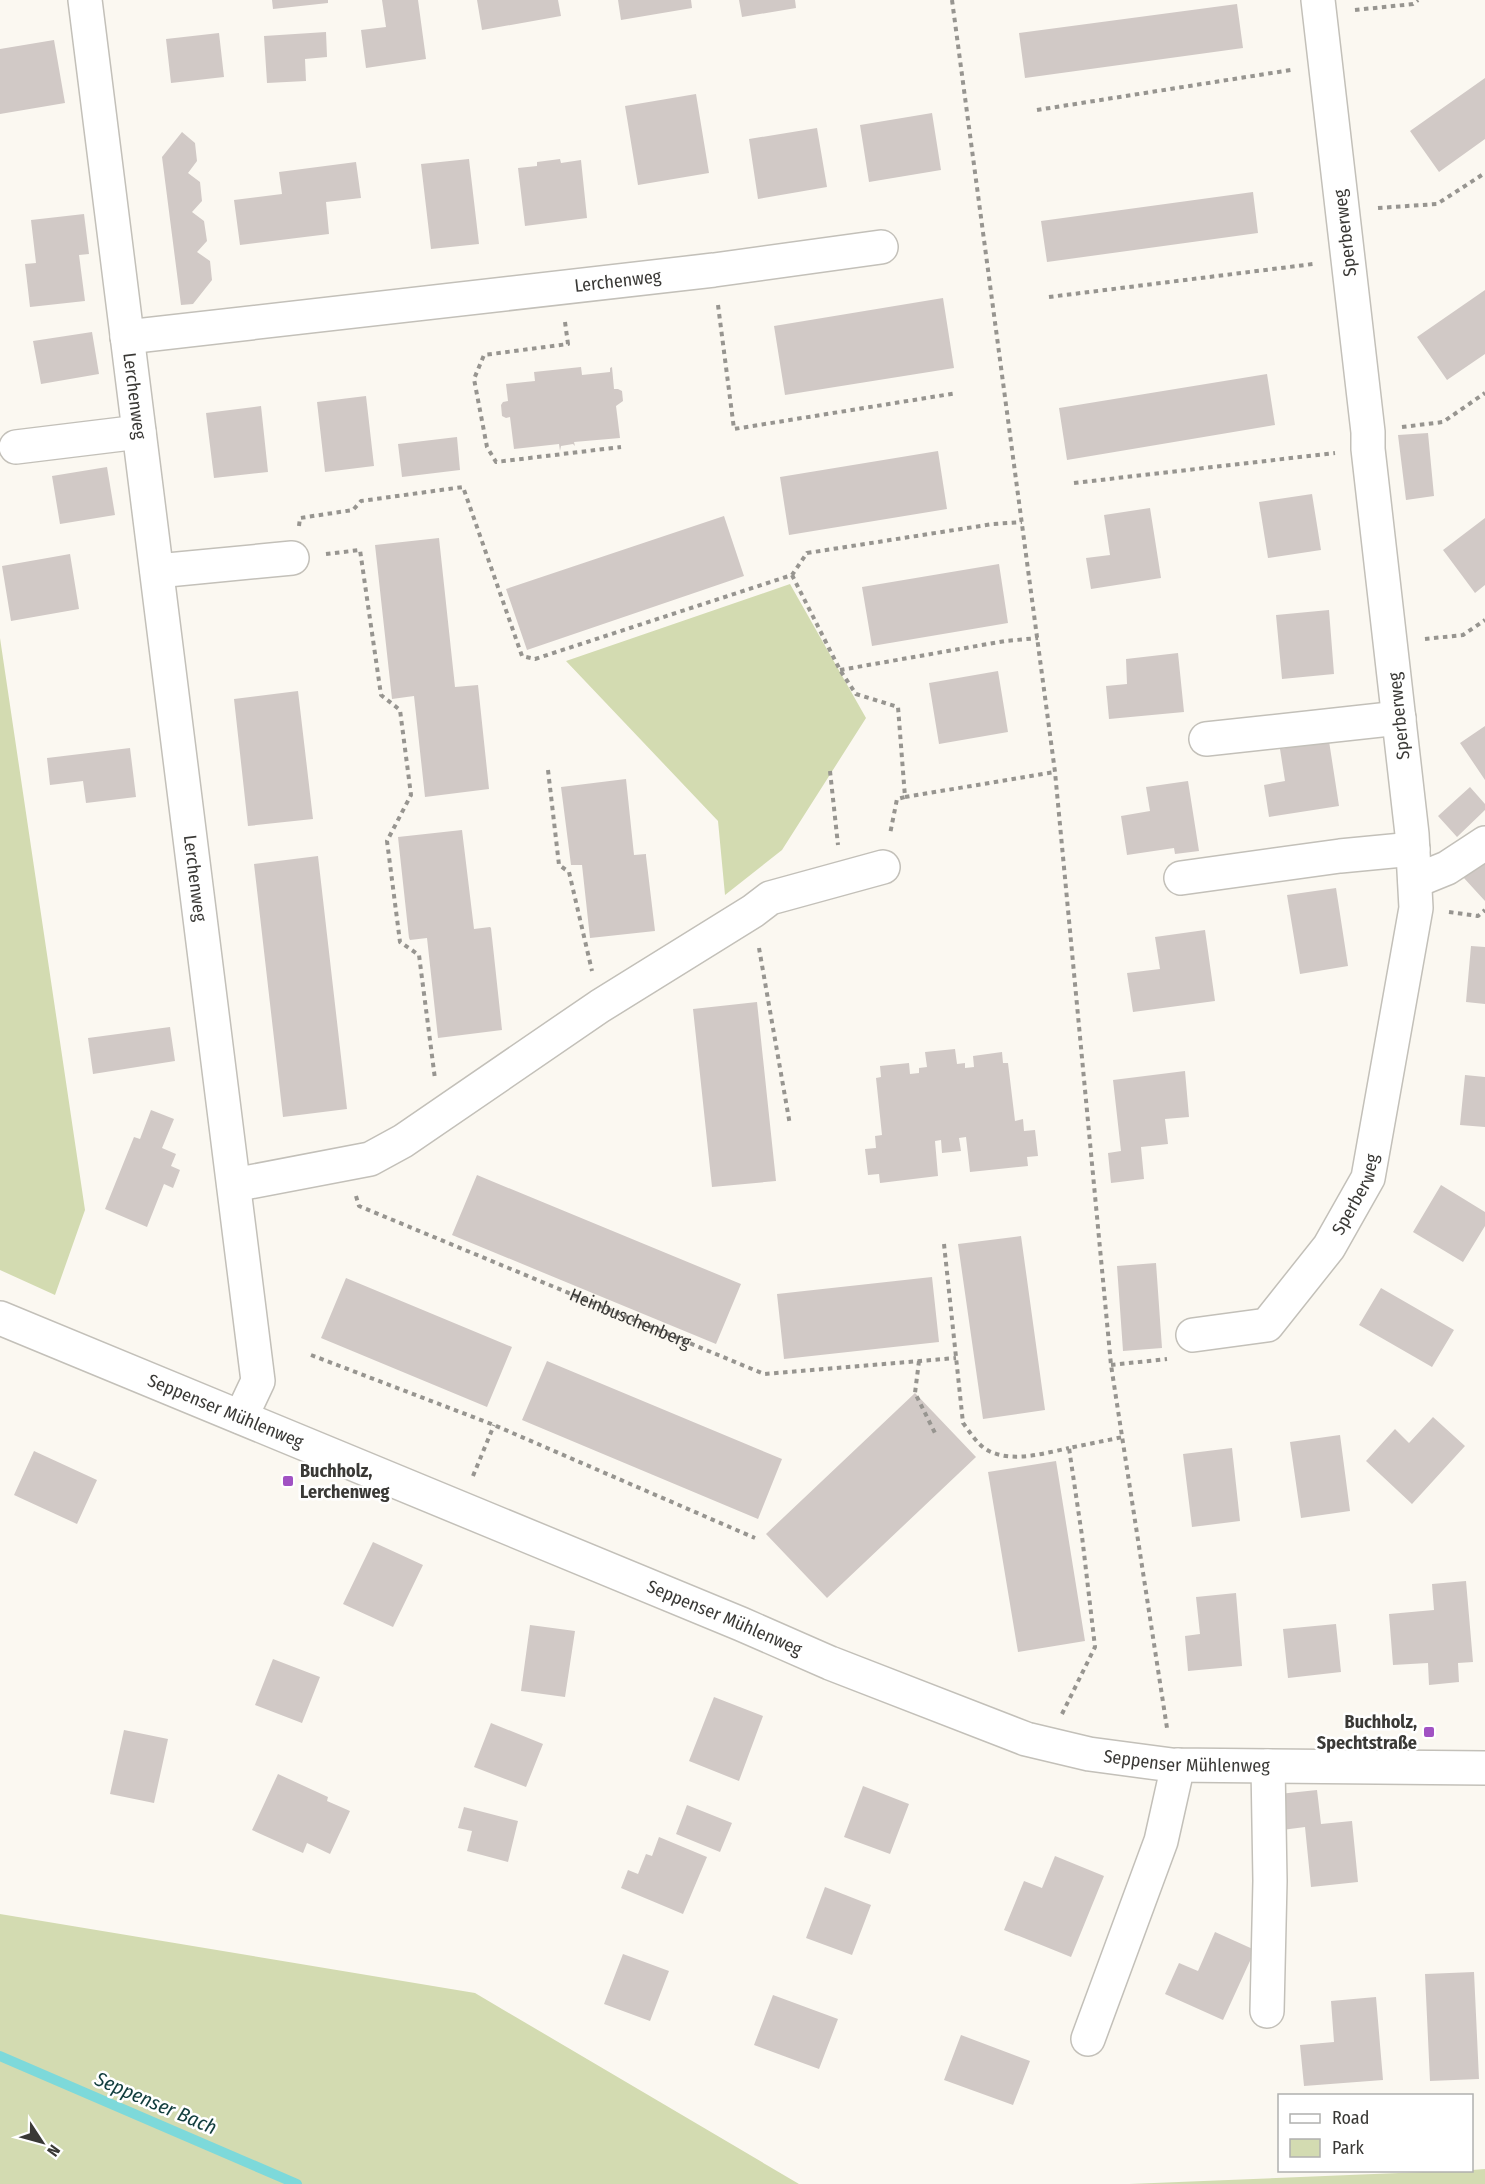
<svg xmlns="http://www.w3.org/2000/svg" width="1485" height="2184" font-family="'Fira Sans Condensed',sans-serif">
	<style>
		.green { fill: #d3dbb1 }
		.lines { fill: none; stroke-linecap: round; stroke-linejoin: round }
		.stream { stroke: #7dd9da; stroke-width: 10 }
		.building { fill: #d1c9c6 }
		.minor-casing { stroke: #c3c0b9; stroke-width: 36 }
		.path { stroke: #979590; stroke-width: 4; stroke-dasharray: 4.5 4.5; stroke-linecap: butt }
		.minor { stroke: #fff; stroke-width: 33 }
		.poi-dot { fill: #a152c3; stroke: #fff; stroke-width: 2 }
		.labels { text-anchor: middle; stroke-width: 5; stroke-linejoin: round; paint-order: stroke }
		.street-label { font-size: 18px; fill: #3a3936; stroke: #fff }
		.poi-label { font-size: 18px; font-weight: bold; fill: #3a3936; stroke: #fff; text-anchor: start }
		.water-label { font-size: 20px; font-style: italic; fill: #113d3d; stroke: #fff }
	</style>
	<rect width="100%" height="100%" fill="#fbf8f1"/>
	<path class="green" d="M790,584L866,718L782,850L725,895L718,821L566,661Z
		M0,638L85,1210L55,1295L0,1270Z
		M0,1914L475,1993L799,2184H0Z
		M1485,2169V2184H1129L1472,2170Z"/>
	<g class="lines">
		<path class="stream" d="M0,2056L297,2184"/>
	</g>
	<path class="building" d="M272,0H328V3L273,9Z
		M382,0H418L426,59L366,68L361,30L386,27Z
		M477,0H558L561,16L482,30Z
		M618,0H691L692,8L621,20Z
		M739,0H795L796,8L742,17Z
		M1237,4L1243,48L1025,78L1019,33Z
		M326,32L327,57L305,59L306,81L267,83L264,36Z
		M219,33L224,77L171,83L166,39Z
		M54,40L65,103L0,114V49Z
		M1485,78V139L1439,172L1410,131Z
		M696,94L709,173L638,185L625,106Z
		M932,113L941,170L869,182L860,125Z
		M817,128L827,187L758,199L749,139Z
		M182,132L195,143L197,161L188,173L200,182L202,201L192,212L204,221L207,241L197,252L210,261L212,280L193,304L181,305L162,157Z
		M469,159L479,244L431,249L421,164Z
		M560,159L561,163L581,160L587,218L525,226L518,168L537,166V162Z
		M356,162L361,198L326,202L329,234L240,245L234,200L282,194L279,172Z
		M1253,192L1258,233L1047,262L1041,221Z
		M84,214L89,254L79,255L85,301L30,307L25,264L36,263L31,220Z
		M1485,290V354L1447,380L1417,337Z
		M943,298L954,368L785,395L774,326Z
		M92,332L99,374L41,384L33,341Z
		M581,367L582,375L610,372V368L612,367L614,389H618L622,391L623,401L616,406L620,438L574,442L575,446L573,444L561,446L560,451L559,444L514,449L510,417L506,418L502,416L501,405L503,402L508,401L506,384L535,381L534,372Z
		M1267,374L1275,425L1067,460L1059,408Z
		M366,396L374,466L325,472L317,402Z
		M261,406L268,472L214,478L206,413Z
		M1428,433L1434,496L1406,500L1398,435Z
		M457,437L460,470L402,477L398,444Z
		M938,451L947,509L789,535L780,477Z
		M107,467L115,515L60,524L52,476Z
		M1312,494L1321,550L1268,558L1259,502Z
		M1150,508L1161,578L1091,589L1086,558L1110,555L1104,515Z
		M724,516L744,576L527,650L506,589Z
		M1485,518V585L1475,593L1443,550Z
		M439,538L455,687L478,685L489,789L425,797L414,696L392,699L375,545Z
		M70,554L79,609L11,621L2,566Z
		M999,564L1008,623L872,646L862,587Z
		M1329,610L1334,674L1282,679L1276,615Z
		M1178,653L1184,712L1109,719L1106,686L1127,684L1126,659Z
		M998,671L1008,732L939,744L929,683Z
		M298,691L313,819L248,826L234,699Z
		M1485,726V780L1460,743Z
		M1329,741L1339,806L1269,817L1264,785L1285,781L1280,749Z
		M130,748L136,797L86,803L83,781L50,785L47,758Z
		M626,779L634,855L646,854V856L655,931L590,938L582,865H571L561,787Z
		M1188,781L1199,851L1175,854L1174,848L1127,855L1121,816L1150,811L1146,787Z
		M1470,787L1485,804V810L1457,837L1438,816Z
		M462,830L474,929L490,927L491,928L502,1030L438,1038L427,938L410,940L409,938L398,837Z
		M318,856L347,1109L283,1117L254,864Z
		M1485,856V901L1463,877Z
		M1336,888L1348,966L1300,974L1287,895Z
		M1205,930L1215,1001L1133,1012L1127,973L1160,969L1155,937Z
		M1471,946L1485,947V1004L1466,1002Z
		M757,1002L776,1181L712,1187L693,1009Z
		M170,1027L175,1061L93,1074L88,1038Z
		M955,1049L957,1064L965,1063V1068L974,1067L973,1056L1002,1052L1003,1063H1008L1015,1121L1023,1119L1024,1131L1035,1130L1038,1156L1027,1157L1028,1166L970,1172L966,1137L959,1138L961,1151L942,1153L941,1140L935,1141L938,1176L880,1183L879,1174L868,1175L865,1149L876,1148L875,1136L882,1135L876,1078L881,1077L880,1066L909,1063L910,1074L919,1073V1068L927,1067L925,1052Z
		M1185,1071L1189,1117L1165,1119L1168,1144L1141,1147L1144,1179L1111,1183L1108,1153L1121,1151L1113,1080Z
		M1465,1075L1485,1077V1127L1460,1125Z
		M151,1110L174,1119L162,1148L176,1154L171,1166L180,1170L173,1188L164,1184L147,1227L105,1209L134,1137L140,1139Z
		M477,1175L741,1284L716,1344L452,1235Z
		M1441,1185L1485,1212V1226L1463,1262L1413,1232Z
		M1021,1236L1045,1410L983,1419L958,1244Z
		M1156,1263L1162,1348L1123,1351L1117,1266Z
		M932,1277L939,1342L784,1359L777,1294Z
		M346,1278L512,1347L487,1407L321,1338Z
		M1381,1288L1454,1330L1432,1367L1359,1325Z
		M547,1361L782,1459L758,1519L522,1420Z
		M915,1393L976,1457L827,1598L766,1534Z
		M1433,1417L1465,1446L1412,1504L1366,1461L1395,1429L1409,1443Z
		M1340,1435L1350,1511L1301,1518L1290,1442Z
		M1232,1448L1240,1521L1192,1527L1183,1454Z
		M34,1451L97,1480L77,1524L14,1495Z
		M1056,1461L1085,1641L1018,1652L988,1472Z
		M373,1542L423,1565L393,1627L343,1604Z
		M1466,1581L1473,1662L1458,1663L1459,1682L1429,1685L1428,1663L1393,1665L1389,1614L1434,1610L1432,1584Z
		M1236,1593L1242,1666L1188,1671L1185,1636L1200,1634L1196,1597Z
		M1336,1624L1341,1672L1288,1678L1283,1629Z
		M530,1625L575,1631L565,1697L521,1691Z
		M273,1659L320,1677L302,1723L255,1705Z
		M714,1697L763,1716L739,1781L689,1761Z
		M491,1723L543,1744L526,1787L474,1767Z
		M124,1730L168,1739L154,1803L110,1794Z
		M278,1774L328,1797L327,1801L350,1811L330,1854L307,1843L303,1853L252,1830Z
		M863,1786L909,1804L890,1854L844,1837Z
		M1317,1790L1321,1824L1352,1821L1358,1882L1311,1887L1305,1827L1282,1830L1279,1794Z
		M687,1805L732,1823L720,1852L676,1834Z
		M464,1807L518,1821L508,1862L467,1851L472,1831L458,1828Z
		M659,1837L707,1857L683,1914L621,1888L628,1870L638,1874L646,1854L652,1856Z
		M1055,1856L1104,1876L1071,1957L1004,1930L1024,1881L1042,1888Z
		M825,1887L871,1905L852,1955L806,1938Z
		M1215,1932L1255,1950L1223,2020L1165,1994L1179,1963L1198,1971Z
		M623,1954L669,1971L650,2021L604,2004Z
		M1474,1972L1479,2079L1430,2081L1425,1974Z
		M773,1995L838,2019L819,2069L754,2045Z
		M1376,1997L1383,2080L1304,2086L1300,2045L1334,2042L1331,2001Z
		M961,2035L1030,2061L1013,2105L944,2080Z"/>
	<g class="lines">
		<g class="minor-casing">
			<g id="minor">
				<path id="s2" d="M85,0L258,1381L241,1417"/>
				<path id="s3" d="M127,337L714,270L881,247"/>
				<path d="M16,447L139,432"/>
				<path d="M157,571L292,558"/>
				<path d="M1206,739L1399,718"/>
				<path d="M1181,878L1340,856L1413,849"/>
				<path d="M1415,881L1447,868L1485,843"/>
				<path d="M234,1185L370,1159L403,1141L600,1006L753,911L770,898L883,867"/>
				<path id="s4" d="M0,1318L741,1624L830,1663L1026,1739L1089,1754L1172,1765L1485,1768"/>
				<path id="s5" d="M1193,1335L1267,1325L1329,1247L1368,1178L1416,908L1412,834L1368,449V432L1318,0"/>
				<path d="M1267,2011L1270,1881L1268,1766"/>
				<path d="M1088,2039L1161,1841L1178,1765"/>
			</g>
		</g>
		<g class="path">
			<path d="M952,0L1055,772L1111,1365L1167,1728"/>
			<path d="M1355,10L1413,4L1418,0"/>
			<path d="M1037,110L1291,70"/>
			<path d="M1378,208L1437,204L1485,173"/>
			<path d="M1049,297L1313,264"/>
			<path d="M718,305L734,429L957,393"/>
			<path d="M565,322L568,344L484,355L474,379L487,447L496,462L621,447"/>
			<path d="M1402,427L1443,422L1485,393"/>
			<path d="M1074,483L1335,453"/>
			<path d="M299,526L300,518L353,510L361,501L463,487L522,656L535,659L792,575L807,553L993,524L1022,522"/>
			<path d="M326,554L360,550L381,695L400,710L411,795L387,841L400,942L419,955L435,1079"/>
			<path d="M792,575L840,670L856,694L898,707L905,797L897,799L890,834"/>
			<path d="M1425,639L1463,635L1485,620"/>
			<path d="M840,670L1005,641L1038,638"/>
			<path d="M548,770L559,865L569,872L592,971"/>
			<path d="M830,771L838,845"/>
			<path d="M905,797L1055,772"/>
			<path d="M1449,912L1478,916L1485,910"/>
			<path d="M759,948L790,1125"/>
			<path id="s1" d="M356,1196L359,1206L764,1374L956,1358"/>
			<path d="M944,1244L963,1423C970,1432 978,1446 989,1451C1013,1463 1045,1453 1069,1448"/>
			<path d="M311,1355L494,1425L755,1538"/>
			<path d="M919,1361L915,1393L935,1433"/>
			<path d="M1111,1365L1167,1359"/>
			<path d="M473,1476L494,1425"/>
			<path d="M1062,1714L1095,1647L1082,1536L1069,1448L1123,1437"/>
		</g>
		<use href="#minor" class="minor"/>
	</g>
	<g class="poi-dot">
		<rect x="282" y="1475" width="12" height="12" rx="3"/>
		<rect x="1423" y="1726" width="12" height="12" rx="3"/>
	</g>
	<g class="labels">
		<g class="street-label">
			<text transform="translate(1345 233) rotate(-97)" y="6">Sperberweg</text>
			<text dy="6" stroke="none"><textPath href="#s3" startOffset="494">Lerchenweg</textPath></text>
			<text dy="6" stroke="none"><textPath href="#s2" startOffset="399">Lerchenweg</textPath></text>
			<text transform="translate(1399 716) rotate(-96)" y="6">Sperberweg</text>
			<text dy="6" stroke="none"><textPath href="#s2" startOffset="885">Lerchenweg</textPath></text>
			<text dy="6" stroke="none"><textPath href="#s5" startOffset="234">Sperberweg</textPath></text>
			<text dy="6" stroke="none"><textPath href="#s1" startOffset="304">Heinbuschenberg</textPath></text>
			<text dy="6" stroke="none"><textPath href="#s4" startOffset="244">Seppenser Mühlenweg</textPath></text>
			<text dy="6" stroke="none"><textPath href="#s4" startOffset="784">Seppenser Mühlenweg</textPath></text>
			<text dy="6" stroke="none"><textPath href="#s4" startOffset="1272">Seppenser Mühlenweg</textPath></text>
		</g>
		<g class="poi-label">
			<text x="300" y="1477">Buchholz,<tspan x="300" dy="21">Lerchenweg</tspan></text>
			<text x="1417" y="1728" text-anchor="end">Buchholz,<tspan x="1417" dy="21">Spechtstraße</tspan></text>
		</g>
		<g class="water-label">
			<text transform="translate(156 2103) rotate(23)" y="7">Seppenser Bach</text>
		</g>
	</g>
	<rect x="1278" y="2094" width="195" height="78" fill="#ffffff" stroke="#b0b0af" stroke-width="1.5"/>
	<rect x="1290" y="2114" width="30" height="9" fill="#ffffff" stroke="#b0b0af" stroke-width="1.5"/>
	<text x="1332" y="2124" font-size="18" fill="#3a3936">Road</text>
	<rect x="1290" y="2139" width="30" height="18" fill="#d3dbb1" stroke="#b0b0af" stroke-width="1.5"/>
	<text x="1332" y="2154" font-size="18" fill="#3a3936">Park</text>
	<g transform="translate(42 2142) rotate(126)" stroke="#ffffff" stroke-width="4.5" paint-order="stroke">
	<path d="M0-4.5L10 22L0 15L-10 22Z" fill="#3a3936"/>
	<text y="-9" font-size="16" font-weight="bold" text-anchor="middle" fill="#3a3936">N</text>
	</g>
</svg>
